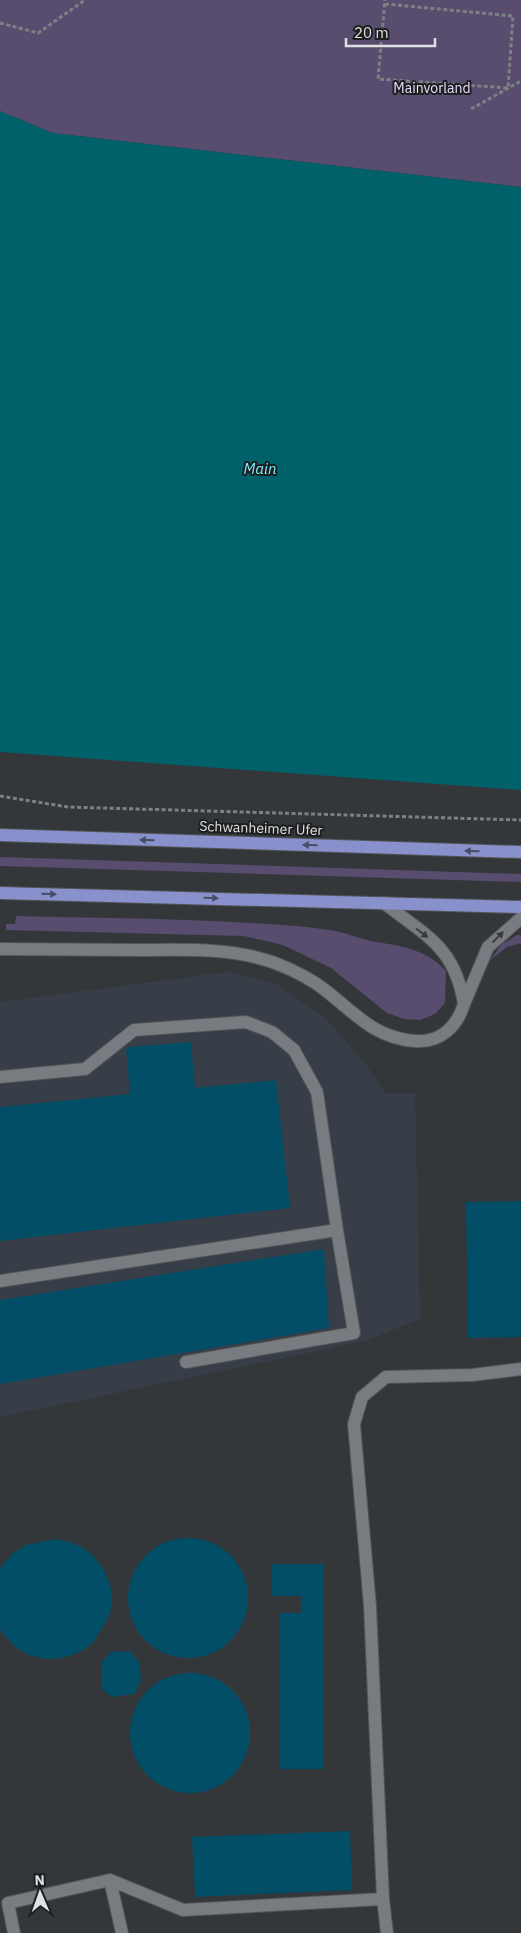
<svg xmlns="http://www.w3.org/2000/svg" width="521" height="1933" font-family="'IBM Plex Sans',sans-serif">
	<style>
		.built { fill: #373e47 }
		.green { fill: #584c6f }
		.water { fill: #00616a }
		.building { fill: #034e67 }
		.lines { fill: none; stroke-linecap: round; stroke-linejoin: round }
		.minor-casing { stroke: #525457; stroke-width: 14 }
		.major-casing { stroke: #525457; stroke-width: 14 }
		.path { stroke: #7e8183; stroke-width: 3; stroke-dasharray: 4 2.5; stroke-linecap: butt }
		.minor { stroke: #787b7f; stroke-width: 12 }
		.major { stroke: #8891cb; stroke-width: 12 }
		.oneway { fill: #484c64 }
		.oneway2 { fill: #383a3c }
		.labels { text-anchor: middle; stroke-width: 4; stroke-linejoin: round; paint-order: stroke }
		.park-label { font-size: 14px; fill: #e8defd; stroke: #1d1e1f }
		.street-label { font-size: 14px; fill: #dee0e2; stroke: #1d1e1f }
		.water-label { font-size: 15px; font-style: italic; fill: #7aeefc; stroke: #1d1e1f }
	</style>
	<rect width="100%" height="100%" fill="#34373a"/>
	<path class="built" d="M227,972L277,984L328,1021L365,1063L385,1093H415L420,1319L365,1341L0,1417V1002Z"/>
	<path class="green" d="M0,0H521V187L52,133L0,111Z
		M0,857L521,874V882L0,866Z
		M16,916C88,918 160,918 232,922C265,924 298,925 330,930C344,932 357,938 371,941C399,946 425,948 446,971L445,1003L435,1014L420,1020L404,1019L387,1013L331,968L283,945L244,936L6,930V924H15Z
		M517,935H521V943L507,947L490,960L502,944Z"/>
	<path class="water" d="M0,111L52,133L521,187V790L0,752Z"/>
	<path class="building" d="M191,1042L195,1088L276,1080L290,1208L0,1241V1107L130,1094L126,1047Z
		M521,1201V1337L468,1338L466,1202Z
		M324,1249L329,1328L0,1384V1300Z
		M128 1598a60 60 0 1 1 120 0a60 60 0 1 1-120 0Z
		M55,1539L70,1542L84,1548L95,1558L104,1570L110,1584L112,1599L110,1614L95,1640L84,1650L70,1656L55,1659L40,1658L26,1654L13,1645L0,1630V1569L3,1564L13,1553L26,1545Z
		M272,1564H323V1769H280L279,1613H301V1596H272Z
		M130,1651L139,1662L141,1681L134,1694L112,1697L102,1689L101,1663L111,1652Z
		M130 1733a60 60 0 1 1 120 0a60 60 0 1 1-120 0Z
		M350,1831L352,1890L195,1897L192,1837Z"/>
	<g class="lines">
		<g class="minor-casing">
			<path id="minor" d="M384,903C426,936 455,947 464,1004L488,947L521,918
				M0,949C45,949 91,950 136,950C183,950 231,947 275,963C293,970 310,978 325,990C355,1013 374,1038 415,1041C440,1043 457,1027 464,1004
				M0,1077L85,1069L134,1030L246,1022L272,1032L294,1050L317,1092L337,1230L0,1281
				M186,1362L354,1333L337,1230
				M110,1880L122,1933
				M14,1933L8,1903L110,1880L183,1910L383,1899
				M387,1933L383,1899L370,1606L354,1424L362,1397L386,1377L472,1375L521,1369"/>
		</g>
		<g class="major-casing">
			<path id="major" d="M0,835L521,852
				M0,893L521,907"/>
		</g>
		<path class="path" d="M385,4L513,16L508,88L378,79L385,0
			M0,23L38,33L85,0
			M471,109L521,81
			M0,796L68,807L521,820"/>
		<use href="#minor" class="minor"/>
		<use href="#major" class="major"/>
	</g>
	<defs><path id="oneway-solid" d="M-6-.8H1V-3.2L6.5 0L1 3.2V.8H-6Z" transform="scale(1.25)"/></defs>
	<g class="oneway">
		<use href="#oneway-solid" transform="translate(147 840) rotate(-178)"/>
		<use href="#oneway-solid" transform="translate(310 845) rotate(-178)"/>
		<use href="#oneway-solid" transform="translate(472 851) rotate(-178)"/>
		<use href="#oneway-solid" transform="translate(49 894) rotate(2)"/>
		<use href="#oneway-solid" transform="translate(211 898) rotate(2)"/>
	</g>
	<g class="oneway2">
		<use href="#oneway-solid" transform="translate(422 933) rotate(37)"/>
		<use href="#oneway-solid" transform="translate(498 937) rotate(-44)"/>
	</g>
	<g class="labels">
		<g class="park-label">
			<text x="432" y="93">Mainvorland</text>
		</g>
		<g class="street-label">
			<text transform="translate(261 828) rotate(2)" y="5">Schwanheimer Ufer</text>
		</g>
		<g class="water-label">
			<text x="260" y="474">Main</text>
		</g>
	</g>
	<g transform="translate(40 1893) rotate(358)" stroke="#1d1e1f" stroke-width="4" paint-order="stroke">
	<path d="M0-4L9 19L0 12L-9 19Z" fill="#dee0e2"/>
	<text y="-8" font-size="14" font-weight="bold" text-anchor="middle" fill="#dee0e2">N</text>
	</g>
	<path d="M346 38v8h89v-8" fill="none" stroke="#dee0e2" stroke-width="2.5"/>
	<text x="354" y="38" font-size="15" fill="#dee0e2" stroke="#1d1e1f" stroke-width="4" paint-order="stroke">20 m</text>
</svg>
